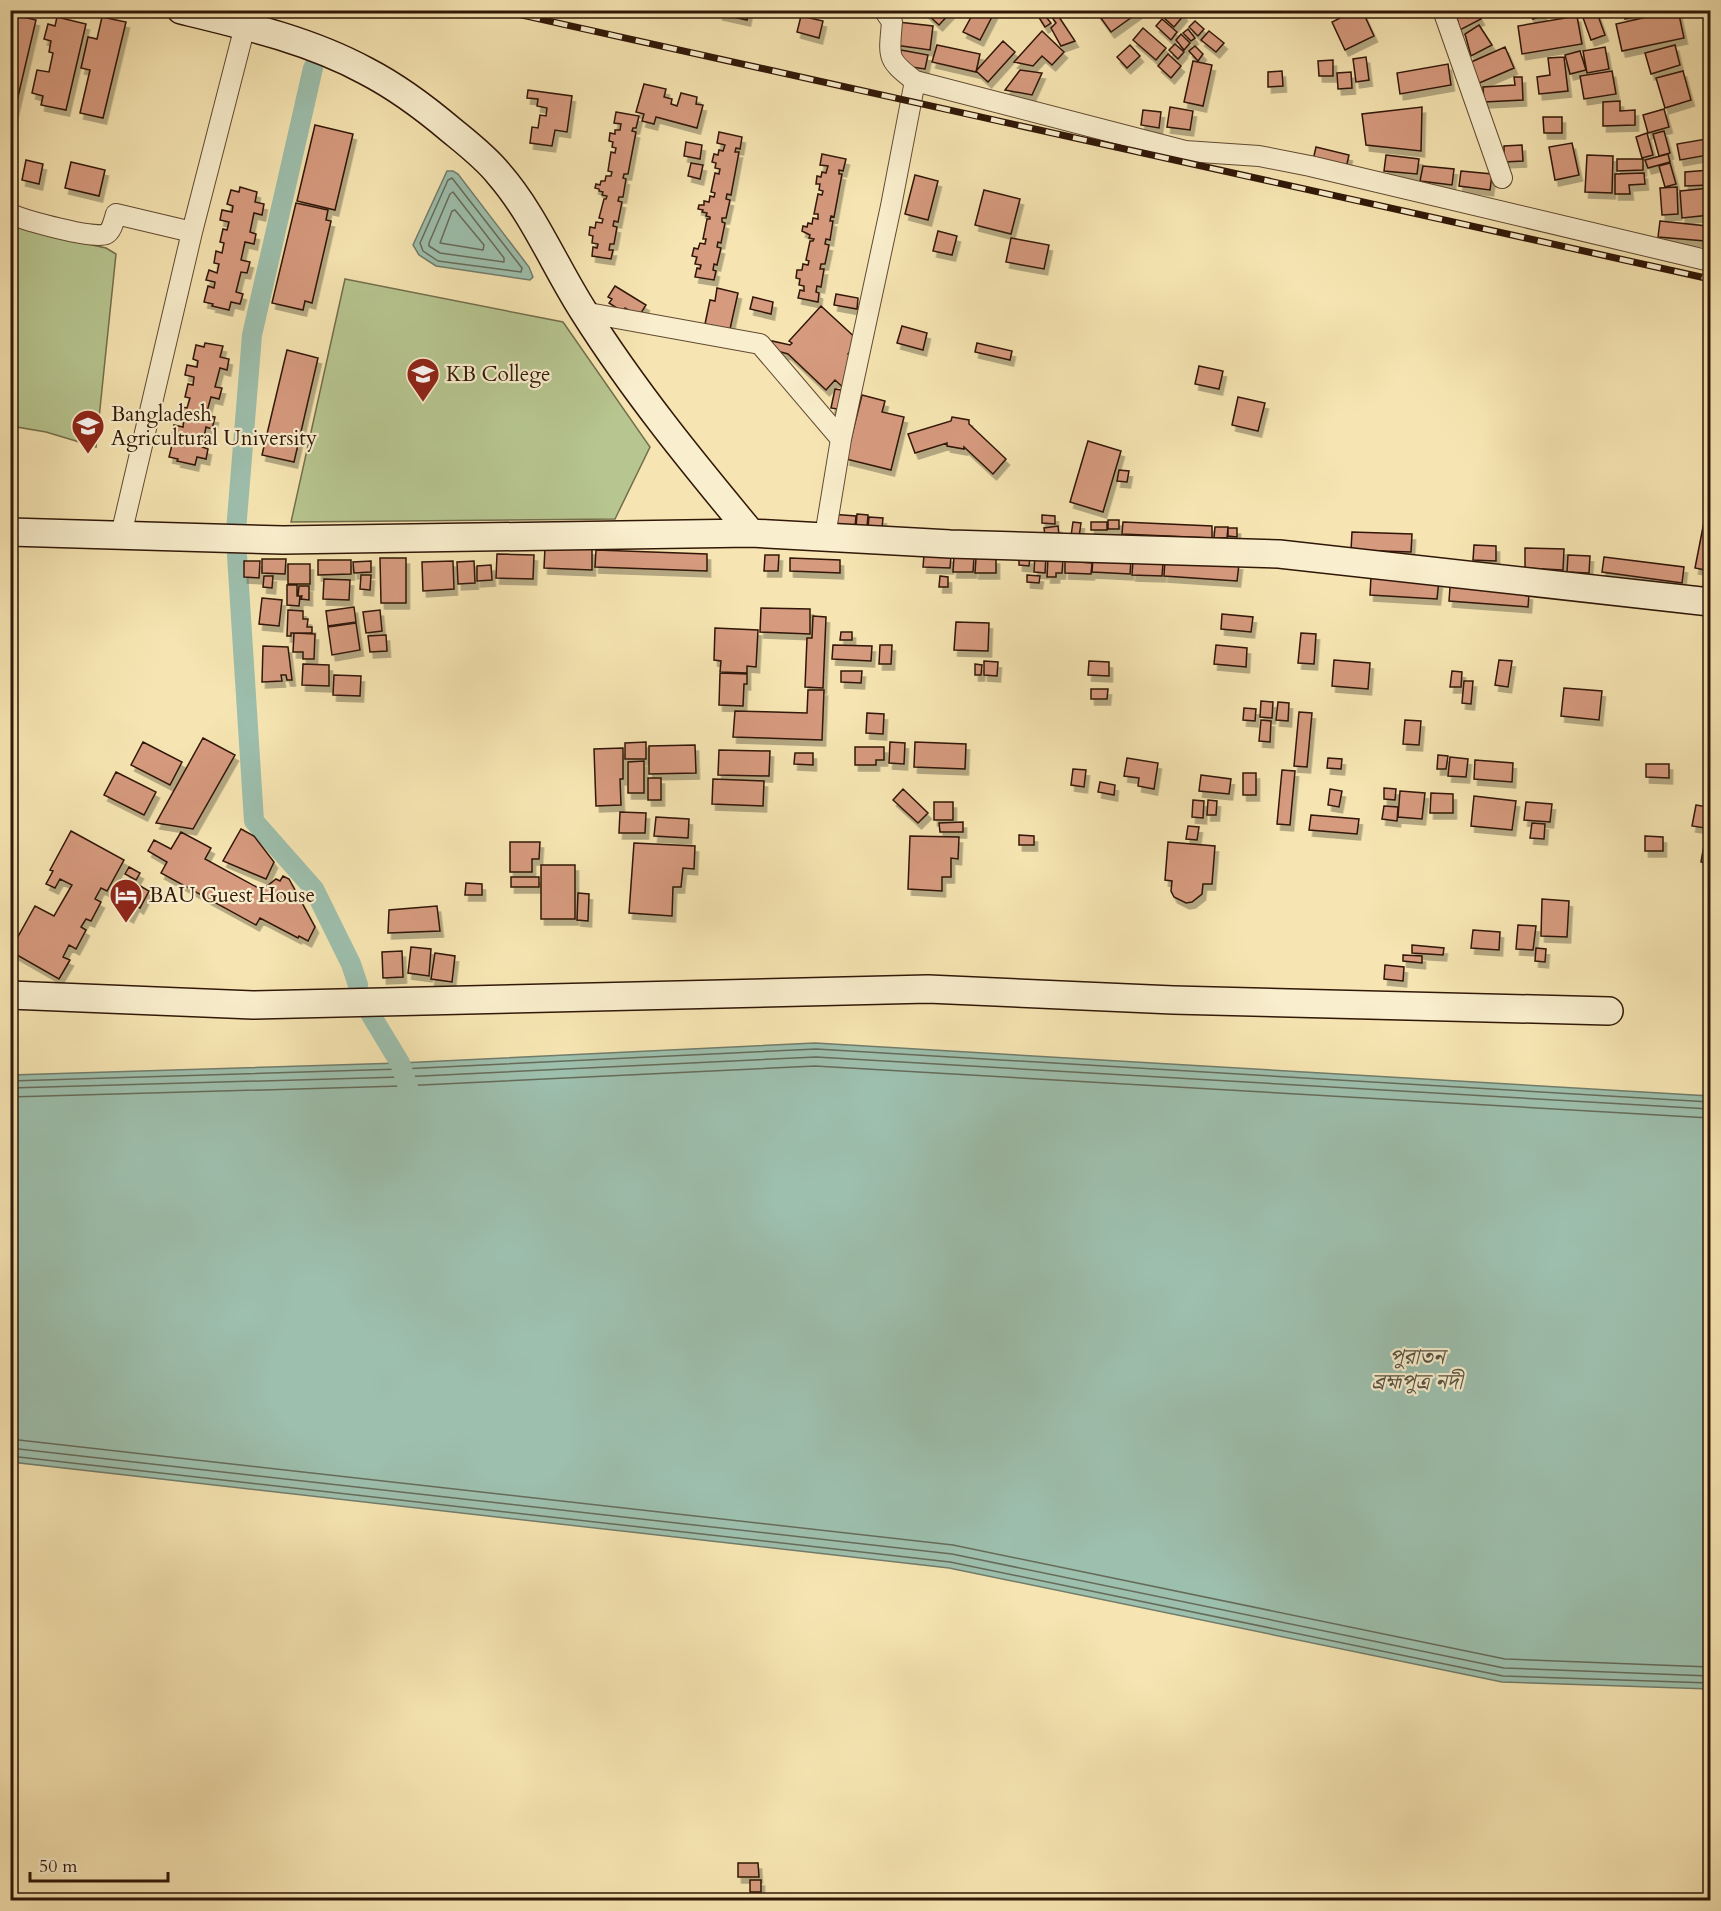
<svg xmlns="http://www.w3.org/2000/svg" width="1721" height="1911" font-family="Cardo,'Noto Serif Bengali',serif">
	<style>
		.green { fill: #b7c690; stroke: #746e4c; stroke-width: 1.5 }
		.water { fill: #9dbfad; stroke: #717c6b; stroke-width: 1.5 }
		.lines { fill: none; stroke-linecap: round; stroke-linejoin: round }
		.shore { stroke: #666b5a; stroke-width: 1.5 }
		.canal { stroke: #9dbfad; stroke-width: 20 }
		.building { fill: #d69a7e; stroke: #301707; stroke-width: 1.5; filter: url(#shadow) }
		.street-casing { stroke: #624a32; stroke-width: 22 }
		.secondary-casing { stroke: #301707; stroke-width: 30 }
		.street { stroke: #f9eecd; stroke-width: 20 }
		.secondary { stroke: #f9eecd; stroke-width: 27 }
		.rail-casing { stroke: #301707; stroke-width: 7 }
		.rail { stroke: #f9eecd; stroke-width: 4.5; stroke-dasharray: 14; stroke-linecap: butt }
		.labels { text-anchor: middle; stroke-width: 4.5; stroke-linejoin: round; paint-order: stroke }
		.poi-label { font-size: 21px; fill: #301707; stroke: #f9eecd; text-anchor: start }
		.water-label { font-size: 22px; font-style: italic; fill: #565241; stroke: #f9eecd }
	</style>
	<defs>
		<filter id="shadow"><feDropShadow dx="3.5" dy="6" stdDeviation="0" flood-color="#0004"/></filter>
	</defs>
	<rect width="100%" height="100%" fill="#f6e5b2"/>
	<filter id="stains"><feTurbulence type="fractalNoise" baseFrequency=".00333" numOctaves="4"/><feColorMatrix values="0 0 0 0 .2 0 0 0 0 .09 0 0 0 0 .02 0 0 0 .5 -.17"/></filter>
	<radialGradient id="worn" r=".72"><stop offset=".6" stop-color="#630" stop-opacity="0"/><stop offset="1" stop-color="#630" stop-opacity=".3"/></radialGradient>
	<path class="green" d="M10,223L55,237L106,248L116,254L96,447L46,432L11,426Z
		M345,279L563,322L650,447L615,519L291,522Z"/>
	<path class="water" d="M447,171H453L458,174L529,267L533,277L530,280L436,266L419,255L413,245Z
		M815,1043L1710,1096V1689L1502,1682L949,1568L11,1462V1075L400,1063Z"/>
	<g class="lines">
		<path class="shore" d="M452,178L522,268L521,272L438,261L423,251L420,243L448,180Z
			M453,192L504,258V262L440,253L429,246V243L450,194Z
			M455,210L484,245L483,250L440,243L452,211Z
			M10,1081L401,1069L816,1049L1710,1102
			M10,1088L401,1077L816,1057L1710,1109
			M10,1097L401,1086L815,1066L1710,1118
			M10,1439L953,1545L1505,1659L1710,1667
			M10,1448L952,1554L1504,1668L1710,1676
			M10,1456L950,1562L1503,1676L1710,1683"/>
		<path class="canal" d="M236,531L252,335L313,68
			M237,555L254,821L314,889L351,964L358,985
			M371,1015L400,1063L408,1087"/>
	</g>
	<path class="building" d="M719,10H749L747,20L719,14Z
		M926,10H953L939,25L925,12Z
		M975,10L995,11L980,40L963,32Z
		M1095,10H1138L1139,12L1111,32Z
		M1164,10H1179L1184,15L1174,27L1161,15Z
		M1356,10H1362L1374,36L1345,50L1332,22Z
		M1455,10H1476L1481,19L1460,30Z
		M1527,10H1541L1544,15L1533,19Z
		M1587,10H1596L1605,35L1591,40L1581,12Z
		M1623,10H1652V13L1625,19Z
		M1678,10L1684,38L1622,51L1616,24Z
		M1043,13L1051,23L1045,27L1038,16Z
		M10,14L36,20L13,118H10Z
		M1057,14L1075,41L1061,46L1051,28L1056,23L1051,16Z
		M801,16L823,21L819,38L797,32Z
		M1577,16L1582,44L1522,54L1518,26Z
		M57,17L86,24L66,110L41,105L43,96L32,93L37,70L49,72L53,53L49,52L51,41L44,39L48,24L55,26Z
		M102,17L126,22L103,118L80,113L90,70L81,68L88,37L97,39Z
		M1162,19L1177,32L1171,40L1156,26Z
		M1195,21L1204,29L1198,36L1189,27Z
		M898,22L933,26L930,50L895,45Z
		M1479,25L1492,45L1471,56L1465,34Z
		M1143,28L1166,48L1156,60L1133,40Z
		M1188,29L1195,38L1191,41L1183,33Z
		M1042,31L1064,52L1052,65L1042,56L1033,66L1014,62Z
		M1209,31L1224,43L1216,52L1201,40Z
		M1181,34L1190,43L1184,50L1176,40Z
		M1003,41L1015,52L988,82L976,71Z
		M1175,44L1184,52L1178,59L1169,50Z
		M937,45L980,54L976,72L932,62Z
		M1130,45L1140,56L1127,68L1117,57Z
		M1675,45L1680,65L1651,74L1645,53Z
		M1195,46L1203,54L1198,61L1189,51Z
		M1505,47L1514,68L1477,84L1469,63Z
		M1605,47L1609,69L1587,73L1583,51Z
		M901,50L928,55L925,69L898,65Z
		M1580,51L1586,70L1570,74L1565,55Z
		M1168,54L1181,66L1171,78L1158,66Z
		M1366,57L1369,80L1356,82L1353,59Z
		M1564,57L1568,91L1539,94L1537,77L1550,75L1548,58Z
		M1333,60V76H1319L1318,61Z
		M1193,61L1212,65L1203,106L1184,102Z
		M1448,64L1451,85L1400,94L1397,73Z
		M1020,70L1042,73L1032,95L1005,90Z
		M1282,71L1283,86L1268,87V72Z
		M1612,71L1616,94L1584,99L1580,76Z
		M1683,71L1691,100L1665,108L1656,78Z
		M1351,72L1352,88L1338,89L1337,73Z
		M1514,77H1522L1523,100L1484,102L1483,87L1515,85Z
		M644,84L666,89L664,97L672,99L671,104L677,106L681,93L697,97L696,104L703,105L697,128L656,117L654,124L642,121L644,114L636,112Z
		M528,90L572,96L567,132L555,130L552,146L530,143L532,127L538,128L540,115L546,116L547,108L537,106L538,99L527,98Z
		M1620,101V111L1635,110V125L1603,126V102Z
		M1170,107L1193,111L1190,130L1167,127Z
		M1422,107L1421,151L1366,145L1362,114Z
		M1664,109L1669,127L1648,133L1643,115Z
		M1143,110L1161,112L1159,128L1141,125Z
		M616,112L639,116L636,128H633L632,131L636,132L628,174H624L623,178L626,179L623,197H619L618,201L622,202L618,222L614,221L613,226L617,227L614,244H610L609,250H613L611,259L592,256L593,247L597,248L598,244L592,243L593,236L589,235L590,227L595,228L596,222L602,223L603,219L599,218L604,199H606L607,196L602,195L603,192L599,191V189L595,188L596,184L600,185L601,181H605L606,176H611L612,172L608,171L611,152L615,153L616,148L612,147L613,142L609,141L610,133L615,134V130H620L621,124L614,123Z
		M1543,117H1562V133H1544Z
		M315,125L353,134L335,210L297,201Z
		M1664,131L1670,153L1659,156L1653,134Z
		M719,132L742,137L740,149L736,148L735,152H739L731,195L727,194L726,199L730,200L726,218H722V222L725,223L721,243L718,242L717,247L721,248L717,265L714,264L713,270L716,271L714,280L695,277L697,268L700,269L701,265L695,264L697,257L692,256L694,248L698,249L700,243L705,244L706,239H703L707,219H710V217L706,216L707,213L702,212L703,210L698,209L699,205H704V201L709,202L710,196L714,197L715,193L711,192L715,173L719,174L720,169L715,168L716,163L712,162L714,154L718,155L719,150L723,151L725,145L717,143Z
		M1647,133L1653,155L1642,158L1636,137Z
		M1706,139L1708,155L1680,160L1677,144Z
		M686,142L702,145L700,159L684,156Z
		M1572,143L1579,175L1555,180L1549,147Z
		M1522,145L1523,161L1504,162V146Z
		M1316,147L1349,155L1346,168L1313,160Z
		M822,154L846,159L843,171L839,170V174H842L834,217L831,216L830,221H833L830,240L826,239L825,244L829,245L825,264H821L820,269H824L821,287L817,286L816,292L819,293L818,302L798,298L800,290L804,291V286L799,285L800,279L796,278L797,270H802L803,264L808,265L809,261L806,260L810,241H813L814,239L809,238L810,235L802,231L803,226L807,227L808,223L812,224L813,218L818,219V214H814L818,194L822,195L823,191L819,190L820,184H816L817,176L821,177L822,172L826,173L828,166L820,165Z
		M1668,154L1670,162L1648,168L1645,160Z
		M1386,155L1419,159L1417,174L1384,171Z
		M1587,155L1613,156L1612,193L1585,192Z
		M1617,159H1643V170L1617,171Z
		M26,160L43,164L39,184L22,180Z
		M71,162L105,170L99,196L65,188Z
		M691,163L703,165L700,179L688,176Z
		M1670,163L1676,184L1665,187L1659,166Z
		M1423,166L1454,169L1452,185L1420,181Z
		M1710,170V185L1685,186V172Z
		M1461,171L1492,174L1490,190L1459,186Z
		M1644,173L1645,184L1629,185L1630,194H1615V174Z
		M915,175L938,181L928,220L905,214Z
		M240,187L257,192L255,202L264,204L262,215L254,213L250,232L256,234L254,244L245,242L241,260L250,262L247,273L241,272L236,292L243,294L240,304L231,302L229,310L212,306L213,304L204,302L208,286L214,288L215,282L206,280L209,270L217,273L219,264L214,263L216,251L222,253L224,243L220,242L223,229L227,230L229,222L220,220L222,210L232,212L233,206L227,204L231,190L239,192Z
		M1677,187L1678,214L1662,215L1660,188Z
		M1710,188V215L1682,218L1680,191Z
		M984,190L1020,199L1011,234L975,225Z
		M296,203L328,210L326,220L331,221L312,303L305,301L303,310L272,303Z
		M1660,221L1707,226L1705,241L1658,237Z
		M938,231L957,236L952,255L933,251Z
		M1011,238L1049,245L1044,269L1006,262Z
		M615,286L646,305L639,316L625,308L623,312L609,303L612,299L608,297Z
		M717,288L738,293L730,329L705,324L710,300L715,301Z
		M836,294L858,298L857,309L834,305Z
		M753,297L773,302L771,314L750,309Z
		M821,306L860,342L848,354L856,361L847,391L835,380L826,390L788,354L770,349L772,341L790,345L792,343L789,341Z
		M902,326L927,333L923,350L897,343Z
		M205,343L223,346L220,357L229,359L227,370L220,368L215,387L222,388L219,399L211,397L206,415L215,417L212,429L206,427L202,447L208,449L206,459L197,457L195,465L177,461L178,459L169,457L173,441L179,443L181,437L172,435L174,425L183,427L184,419L179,418L182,407L187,408L190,398L185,397L188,384L193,385L194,377L185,375L187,365L197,367L198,361L193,359L196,345L204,347Z
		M977,343L1012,351L1010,360L975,352Z
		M287,350L318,358L294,462L262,455Z
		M1710,361V387L1705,386Z
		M1199,366L1223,371L1219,389L1195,384Z
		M835,389L847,391L843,410L831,408Z
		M862,395L885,401L882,412L904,417L891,470L846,459Z
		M1238,397L1265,403L1258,431L1232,425Z
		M952,417L969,420V424L1006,459L993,474L964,447V449L947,446V443L915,453L908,434L951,421Z
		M1088,441L1121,451L1103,512L1070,502Z
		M1119,470L1129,471L1127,482L1117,481Z
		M1710,491V571L1695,568Z
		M830,514L856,516L855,527L830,525Z
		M857,514L868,515L867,527H856Z
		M1042,515L1055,516V524L1042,523Z
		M869,517L883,518L882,528L868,527Z
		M1108,520H1119V529H1108Z
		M1073,522L1081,523L1079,537L1071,536Z
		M1091,522H1107V530H1091Z
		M1123,522L1212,526V538L1122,534Z
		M1058,526L1059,535L1045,536L1044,528Z
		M1215,527H1228L1227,538H1214Z
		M1228,528H1237V537L1228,536Z
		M1352,532L1412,534L1411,552L1351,550Z
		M1474,545L1496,546V561L1473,560Z
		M545,547L592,549V570L544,568Z
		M1525,548L1564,549L1563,570L1525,568Z
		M596,550L707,554V571L595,567Z
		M497,554L534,555L533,579L496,578Z
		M1035,554L1046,555L1045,573L1034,572Z
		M765,555H779L778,571H764Z
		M924,555L951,556L950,568L923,567Z
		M1568,555L1590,556L1589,573L1567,572Z
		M954,556L974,557L973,572H953Z
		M1604,557L1684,567L1682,583L1602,572Z
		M380,558H406V603H381Z
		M790,558L840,560V573L790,571Z
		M976,558H996V573H975Z
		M1019,558H1030L1029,566L1019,565Z
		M1048,558L1063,559L1062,573H1056V577H1047Z
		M262,559H286L285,574L262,573Z
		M1093,559L1131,561L1130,574L1092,572Z
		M1165,559L1239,564L1237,581L1164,576Z
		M318,560H351V574L318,575Z
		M244,561H260L259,578L244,577Z
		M371,561V572L354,573L353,562Z
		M453,561L454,589L423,591L422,562Z
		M474,561L475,583L458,584L457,562Z
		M1065,561L1092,563L1091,574L1065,573Z
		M1133,561L1163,563L1162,576L1132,575Z
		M288,564H310V584H288Z
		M491,565L492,580L477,581V566Z
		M1704,574H1710V590H1703Z
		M361,575H371L370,590L360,589Z
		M1027,575L1040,576L1039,583L1027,582Z
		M264,576H273L272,588L263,587Z
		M940,576L948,577V587H939Z
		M1371,577L1439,580L1437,599L1370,595Z
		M324,579L350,580L349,600L323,599Z
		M287,585H297V596H300L299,606L287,605Z
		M299,586H309V600L301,599L302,596H298Z
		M1450,587L1529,594L1528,607L1449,601Z
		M262,598L282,600L279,626L259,624Z
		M354,607L356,622L328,626L326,611Z
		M761,608L810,609V634L760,632Z
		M288,610L303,611V619H308L307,627H312V633H291V636H287Z
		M380,610L382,631L366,633L363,612Z
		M1222,614L1253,617L1251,632L1221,629Z
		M813,616L826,617L823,688L805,687L807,638H812Z
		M956,622L989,623L988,651L954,650Z
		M356,623L360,650L332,655L328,627Z
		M715,628L758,630L756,667L747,666V673L720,672L721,661L714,660Z
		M841,632H852V640H840Z
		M294,633L315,634L314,659H303V652H293Z
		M1301,633L1316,634L1314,664L1298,663Z
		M386,635L387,651L370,652L368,636Z
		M833,645L872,646L871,661L832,659Z
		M880,645H892L891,664H879Z
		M1216,645L1247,648L1246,667L1214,664Z
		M263,646L288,647L292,680H287L286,675H281L282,681L262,682Z
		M1334,660L1370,663L1368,689L1332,686Z
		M1499,660L1512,661L1508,687L1495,685Z
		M984,661L998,662L997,676L984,675Z
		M1089,661L1109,662V676L1088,675Z
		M303,664L329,665V686L302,685Z
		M975,664L982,665L981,675H975Z
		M841,671H862L861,683L841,682Z
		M1452,671L1462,672L1461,687H1450Z
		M720,673L747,674V684H744L743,706L719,705Z
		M334,675L361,676L360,696L333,695Z
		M1464,681H1473L1471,704L1462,703Z
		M1564,688L1602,691L1599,720L1561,716Z
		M1091,689H1108L1107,699H1091Z
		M808,690H824L822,740L733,737L735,711L807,713Z
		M1261,701L1273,702L1272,718L1260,717Z
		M1278,702L1289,703L1288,721L1276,720Z
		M1244,708L1256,709L1255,721L1243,720Z
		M1299,712L1312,713L1307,767L1294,766Z
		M867,713L884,714L883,734L866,733Z
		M1261,720L1271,721L1270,742L1259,741Z
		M1405,720L1421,721L1419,745L1403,744Z
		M203,738L235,755L193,829L156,823Z
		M143,742L182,762L170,785L131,765Z
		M646,742V759H625V743Z
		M890,742L905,743L904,764L889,763Z
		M915,742L966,744L965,769L914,767Z
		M695,745L696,773L649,774V746Z
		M855,747H884V760H876V765H855Z
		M623,748V779H620L621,805L596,806L594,749Z
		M719,750L770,751L769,776L718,775Z
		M795,753H813V765L794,764Z
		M1438,755L1448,756L1446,769H1437Z
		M1450,757L1468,759L1466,777L1448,776Z
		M1127,758L1158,763L1154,789L1138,786L1139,778L1124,776Z
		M1328,758L1342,759L1341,769L1327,768Z
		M1475,760L1513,763L1512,782L1474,779Z
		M644,761V793H628V762Z
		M1646,764H1669V778L1646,777Z
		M1073,769L1086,770L1084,787L1071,785Z
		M1282,770L1295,771L1290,825L1277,824Z
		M116,772L156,792L144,815L104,795Z
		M1243,773H1256V795H1243Z
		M1201,775L1231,779L1229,794L1199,791Z
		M648,778H661V800H648Z
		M713,779L764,781L763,806L712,804Z
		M1100,782L1115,785L1114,795L1098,792Z
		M1384,788L1396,789L1395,800L1384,799Z
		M903,789L928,813L918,823L893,800Z
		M1330,789L1342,791L1339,807L1328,805Z
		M1400,791L1425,793L1422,819L1398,817Z
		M1431,793L1453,794V813H1430Z
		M1474,796L1516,801L1512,830L1471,826Z
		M1193,800L1204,801L1203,818L1192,817Z
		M1208,800L1217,801L1216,815H1207Z
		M934,802H953V820H934Z
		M1526,802L1552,804L1550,822L1524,820Z
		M1696,805L1708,807L1705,828L1692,826Z
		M1384,806L1398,807L1397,821L1382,819Z
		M620,812L646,813L645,833H619Z
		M1311,815L1359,819L1357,834L1309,830Z
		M656,817L689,819L688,838L654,836Z
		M963,822V832H940L939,823Z
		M1532,823L1545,824L1544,839L1530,838Z
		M1188,826L1199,827L1197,840L1186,839Z
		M241,829L254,836L274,862L266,879L223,861Z
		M71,831L124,860L107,891L101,888L95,899L101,902L91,921L86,919L81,927L86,930L76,949L69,945L63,957L70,960L59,979L10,951L35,906L54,916L72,885L60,879L55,888L46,884L53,871L50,870Z
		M181,832L211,848L205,859L262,890L276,879L280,881L283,876L289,879L315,927L308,941L299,936L298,938L260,918L256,925L161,873L167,862L148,851L154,840L171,849Z
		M1019,835L1034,836V845H1019Z
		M910,836L959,837L958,859L951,858V877H942V891L908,889Z
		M1645,836L1663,837V851H1645Z
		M510,842H540L539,859H532V872H510Z
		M1168,842L1215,846L1212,884H1203L1202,894L1192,902L1186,903L1174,897L1171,891L1172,881L1165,880Z
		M634,843L695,846L694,869L683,868L681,887H673L672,916L629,913Z
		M1704,845L1710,847V864L1701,862Z
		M541,865H575V919H541Z
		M129,867L140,873L136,880L125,874Z
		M511,877H539V887H511Z
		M135,883L149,891L140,908L136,905L130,917L120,911Z
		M466,883L482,884V895H465Z
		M578,893L589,894L588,921L577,920Z
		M1542,899L1569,901L1567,937L1541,936Z
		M437,906L440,931L388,933L389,910Z
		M1518,925L1536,926L1533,950L1516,949Z
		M1473,930L1500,932L1499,950L1471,948Z
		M1412,945L1444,948L1443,955L1412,953Z
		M411,947L431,949L429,976L408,973Z
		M1536,948L1546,949L1545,962L1535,961Z
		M402,951L403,977L383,978L382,952Z
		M435,953L455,956L452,982L431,979Z
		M1403,955L1422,956V963L1403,961Z
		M1385,965L1404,967L1403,981L1384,979Z
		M738,1863H758L759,1877H738Z
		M750,1880H761V1892H750Z"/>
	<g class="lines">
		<g class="street-casing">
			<path id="street" d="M884,10L892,22C889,57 886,59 915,81L1185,151L1259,156L1310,166L1710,261
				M1443,10L1502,178
				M10,214C25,220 94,240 106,234C112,231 114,220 116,214L192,232
				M583,312L760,344L841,439
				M121,535L192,232L245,26
				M825,536L841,439L891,206L915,81"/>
		</g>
		<g class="secondary-casing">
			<path id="secondary" d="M181,10C243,25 309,40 366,71C397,87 425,108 451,130C468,144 485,157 498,173C534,214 555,267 584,312C634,391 692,462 751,533
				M10,532L283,540L751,533L950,544L1279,554L1710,602
				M10,995L253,1005L928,989L1173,1000L1609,1011"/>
		</g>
		<use href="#street" class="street"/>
		<use href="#secondary" class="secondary"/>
		<g class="rail-casing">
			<path id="rail" d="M499,10L1710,279"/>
		</g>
		<use href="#rail" class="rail"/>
	</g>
	<defs>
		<g id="university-pin" transform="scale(1.725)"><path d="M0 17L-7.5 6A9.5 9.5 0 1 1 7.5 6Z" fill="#8f2418" stroke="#f9eecd"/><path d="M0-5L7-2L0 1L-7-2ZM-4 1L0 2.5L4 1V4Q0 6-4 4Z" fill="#fff"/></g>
		<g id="hotel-pin" transform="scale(1.725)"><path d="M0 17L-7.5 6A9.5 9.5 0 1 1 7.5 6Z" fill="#8f2418" stroke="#f9eecd"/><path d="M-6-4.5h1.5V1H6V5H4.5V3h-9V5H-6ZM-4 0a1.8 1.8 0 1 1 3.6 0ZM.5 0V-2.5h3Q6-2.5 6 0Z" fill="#fff"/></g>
	</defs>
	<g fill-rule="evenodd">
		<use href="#university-pin" x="423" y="374"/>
		<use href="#university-pin" x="88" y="426"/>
		<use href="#hotel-pin" x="126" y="895"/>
	</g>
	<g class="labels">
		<g class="poi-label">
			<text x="446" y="381">KB College</text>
			<text x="111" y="421">Bangladesh<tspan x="111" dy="24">Agricultural University</tspan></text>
			<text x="149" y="902">BAU Guest House</text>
		</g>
		<g class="water-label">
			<text x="1417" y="1364">পুরাতন<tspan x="1417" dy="25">ব্রহ্মপুত্র নদী</tspan></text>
		</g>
	</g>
	<rect width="1721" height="1911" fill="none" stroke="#f6e5b2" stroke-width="36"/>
	<rect x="12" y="12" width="1697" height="1887" fill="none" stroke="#301707" stroke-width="3"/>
	<rect x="18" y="18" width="1685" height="1875" fill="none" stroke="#301707" stroke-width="1.5"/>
	<path d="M30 1872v9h138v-9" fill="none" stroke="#301707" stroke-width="3"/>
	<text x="39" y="1872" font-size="18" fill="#301707" stroke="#f9eecd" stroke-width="4.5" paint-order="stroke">50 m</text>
	<rect width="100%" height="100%" filter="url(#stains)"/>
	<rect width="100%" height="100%" fill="url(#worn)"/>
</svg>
